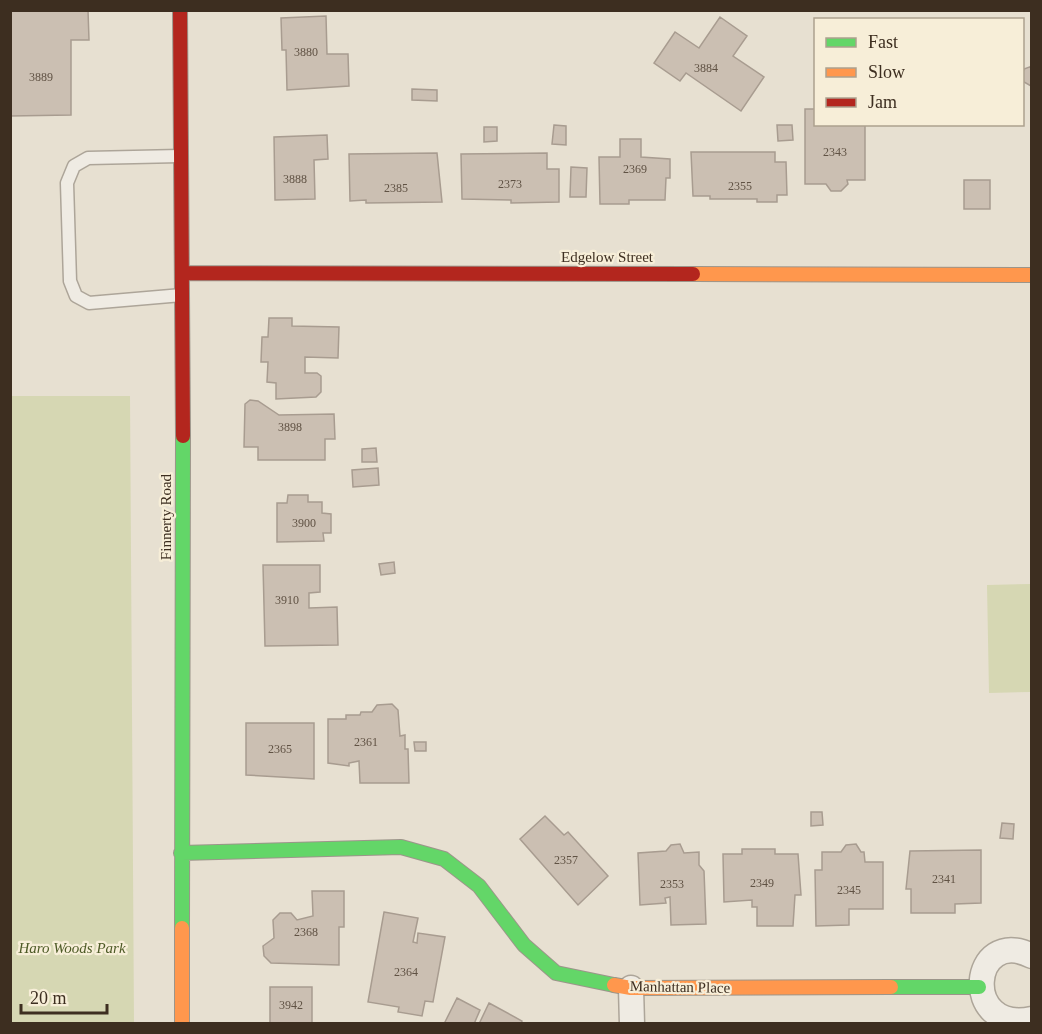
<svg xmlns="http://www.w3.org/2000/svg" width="1042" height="1034" font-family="Georgia,serif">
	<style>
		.green { fill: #d6d7b3 }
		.building { fill: #cbbfb2; stroke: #a89c90; stroke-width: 1.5 }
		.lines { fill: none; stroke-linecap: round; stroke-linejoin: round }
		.lane-casing { stroke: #ada599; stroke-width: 15 }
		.street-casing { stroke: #ada599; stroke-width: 27 }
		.fast-casing { stroke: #9c958a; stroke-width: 16 }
		.slow-casing { stroke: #9c958a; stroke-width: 16 }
		.jam-casing { stroke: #9c958a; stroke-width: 16 }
		.lane { stroke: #efebe3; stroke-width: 12 }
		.street { stroke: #efebe3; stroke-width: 24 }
		.fast { stroke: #63d668; stroke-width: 14 }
		.slow { stroke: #ff974d; stroke-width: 14 }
		.jam { stroke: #b3261e; stroke-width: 14 }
		.labels { text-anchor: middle; stroke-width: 4.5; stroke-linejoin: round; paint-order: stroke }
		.number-label { font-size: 12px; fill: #605244 }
		.street-label { font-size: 15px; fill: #3d2e20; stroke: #f7eed8 }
		.park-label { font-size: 15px; font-style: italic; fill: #4d5a26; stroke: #f7eed8 }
	</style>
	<rect width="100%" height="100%" fill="#e7e0d1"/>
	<path class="green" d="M11,396H130L134,1023H11Z
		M1031,584V692L989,693L987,585Z"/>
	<path class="building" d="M10,10H88L89,40H71V115L10,116Z
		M326,16L327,54H348L349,86L287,90L286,50H282L281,18Z
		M720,17L747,36L733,56L764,77L741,111L686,73L680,81L654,63L675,32L699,48Z
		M1032,66V86H1031L1024,82L1022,76L1024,69Z
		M412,89L437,90V101L412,100Z
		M805,109H816V124H865V180H847L848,184L841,191H831L826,184H805Z
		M554,125L566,126V145L552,144Z
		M777,125H792L793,140L778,141Z
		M484,127H497V141L484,142Z
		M327,135L328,159L314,160L315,199L275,200L274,137Z
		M620,139H641V157L670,159V178H666L665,200H629V204H600L599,157H620Z
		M691,152H775V162H786L787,195H777V202H757V199H710V196H693Z
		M437,153L442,202L366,203V200L350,201L349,154Z
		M547,153V169H559V202L511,203V200L462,199L461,154Z
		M571,167L587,168L586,197H570Z
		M964,180H990V209H964Z
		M269,318H292V326L339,327L338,358L305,357V373H317L321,376V392L316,397L276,399V383L267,382L268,362H261L262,337H268Z
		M250,400L258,401L279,415L334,414L335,439H325V460H258V447H244L245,404Z
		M376,448L377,462H362V449Z
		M378,468L379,485L353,487L352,470Z
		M288,495H308V502H322V513L331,514V533H323L324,541L277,542V503H287Z
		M394,562L395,573L381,575L379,564Z
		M263,565H320V592L309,593V608L337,607L338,645L265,646Z
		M392,704L398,710L400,736L405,735V749H408L409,783H360L359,761L349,763V766L328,763V719H346V715H360L361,712H372L377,705Z
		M246,723H314V779L246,775Z
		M414,742H426V751H415Z
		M811,812H822L823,825L811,826Z
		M545,816L564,835L568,832L608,876L578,905L520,839Z
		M1002,823L1014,824L1013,839L1000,838Z
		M680,844L684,853L699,852V865L704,871L706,924L671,925L670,897L665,898L666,903L640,905L638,853L666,851L671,845Z
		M856,844L861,852H864L865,862H883V909H849V925L816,926L815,870H822V852H841L846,845Z
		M742,849H775V854H798L801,895H795L793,926H757V907H752V900L724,902L723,854H742Z
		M981,850V903L955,904V913H911V889H906L910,851Z
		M312,891H344V927H339V965L271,963L264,956L263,946L274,938L273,920L280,913H291L297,920L313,916Z
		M384,912L418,918L413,942L417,943L418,933L445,937L433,1002L425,1001L422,1016L398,1012L399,1007L368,1002Z
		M270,987H312V1024H270Z
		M457,998L480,1010L474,1024H444Z
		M489,1003L522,1021L521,1024H479Z"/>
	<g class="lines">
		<g class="lane-casing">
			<path id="lane" d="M180,156L88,158L74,166L67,183L70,281L76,296L89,303L182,295"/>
		</g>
		<g class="street-casing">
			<path id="street" d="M1032,956C970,925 960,1034 1032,1019
				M631,988L632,1024"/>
		</g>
		<g class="fast-casing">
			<path id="fast" d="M181,853L401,847L444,859L479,886L524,945L556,973L614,985
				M182,928L183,436
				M891,987H979"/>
		</g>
		<g class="slow-casing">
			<path id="slow" d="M693,274L1032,275
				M614,985L631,988L891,987
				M182,1024V928"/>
		</g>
		<g class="jam-casing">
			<path id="jam" d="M180,10L183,436
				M183,273L693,274"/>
		</g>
		<use href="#lane" class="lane"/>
		<use href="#street" class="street"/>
		<use href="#fast" class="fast"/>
		<use href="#slow" class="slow"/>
		<use href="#jam" class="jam"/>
	</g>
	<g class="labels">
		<g class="number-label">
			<text x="306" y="56">3880</text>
			<text x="706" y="72">3884</text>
			<text x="41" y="81">3889</text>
			<text x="835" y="156">2343</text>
			<text x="635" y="173">2369</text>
			<text x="295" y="183">3888</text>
			<text x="510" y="188">2373</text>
			<text x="740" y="190">2355</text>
			<text x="396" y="192">2385</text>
			<text x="290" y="431">3898</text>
			<text x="304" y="527">3900</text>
			<text x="287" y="604">3910</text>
			<text x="366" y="746">2361</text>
			<text x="280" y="753">2365</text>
			<text x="566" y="864">2357</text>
			<text x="944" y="883">2341</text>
			<text x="762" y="887">2349</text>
			<text x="672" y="888">2353</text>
			<text x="849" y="894">2345</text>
			<text x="306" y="936">2368</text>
			<text x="406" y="976">2364</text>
			<text x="291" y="1009">3942</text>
		</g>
		<g class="street-label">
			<text x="607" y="262">Edgelow Street</text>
			<text transform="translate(166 517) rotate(-90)" y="5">Finnerty Road</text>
			<text transform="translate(680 987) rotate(1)" y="5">Manhattan Place</text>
		</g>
		<g class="park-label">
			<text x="72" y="953">Haro Woods Park</text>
		</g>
	</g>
	<rect width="1042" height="1034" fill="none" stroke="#3d2e20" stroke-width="24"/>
	<rect x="814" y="18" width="210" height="108" fill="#f7eed8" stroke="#ada18e" stroke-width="1.5"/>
	<rect x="826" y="38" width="30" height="9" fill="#63d668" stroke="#ada18e" stroke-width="1.5"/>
	<text x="868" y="48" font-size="18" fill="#3d2e20">Fast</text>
	<rect x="826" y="68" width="30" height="9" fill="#ff974d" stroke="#ada18e" stroke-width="1.5"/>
	<text x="868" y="78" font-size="18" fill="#3d2e20">Slow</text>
	<rect x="826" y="98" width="30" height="9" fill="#b3261e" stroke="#ada18e" stroke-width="1.5"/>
	<text x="868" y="108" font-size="18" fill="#3d2e20">Jam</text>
	<path d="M21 1004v9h86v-9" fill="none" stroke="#3d2e20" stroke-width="3"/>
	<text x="30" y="1004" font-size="18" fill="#3d2e20" stroke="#f7eed8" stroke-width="4.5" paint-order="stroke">20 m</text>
</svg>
